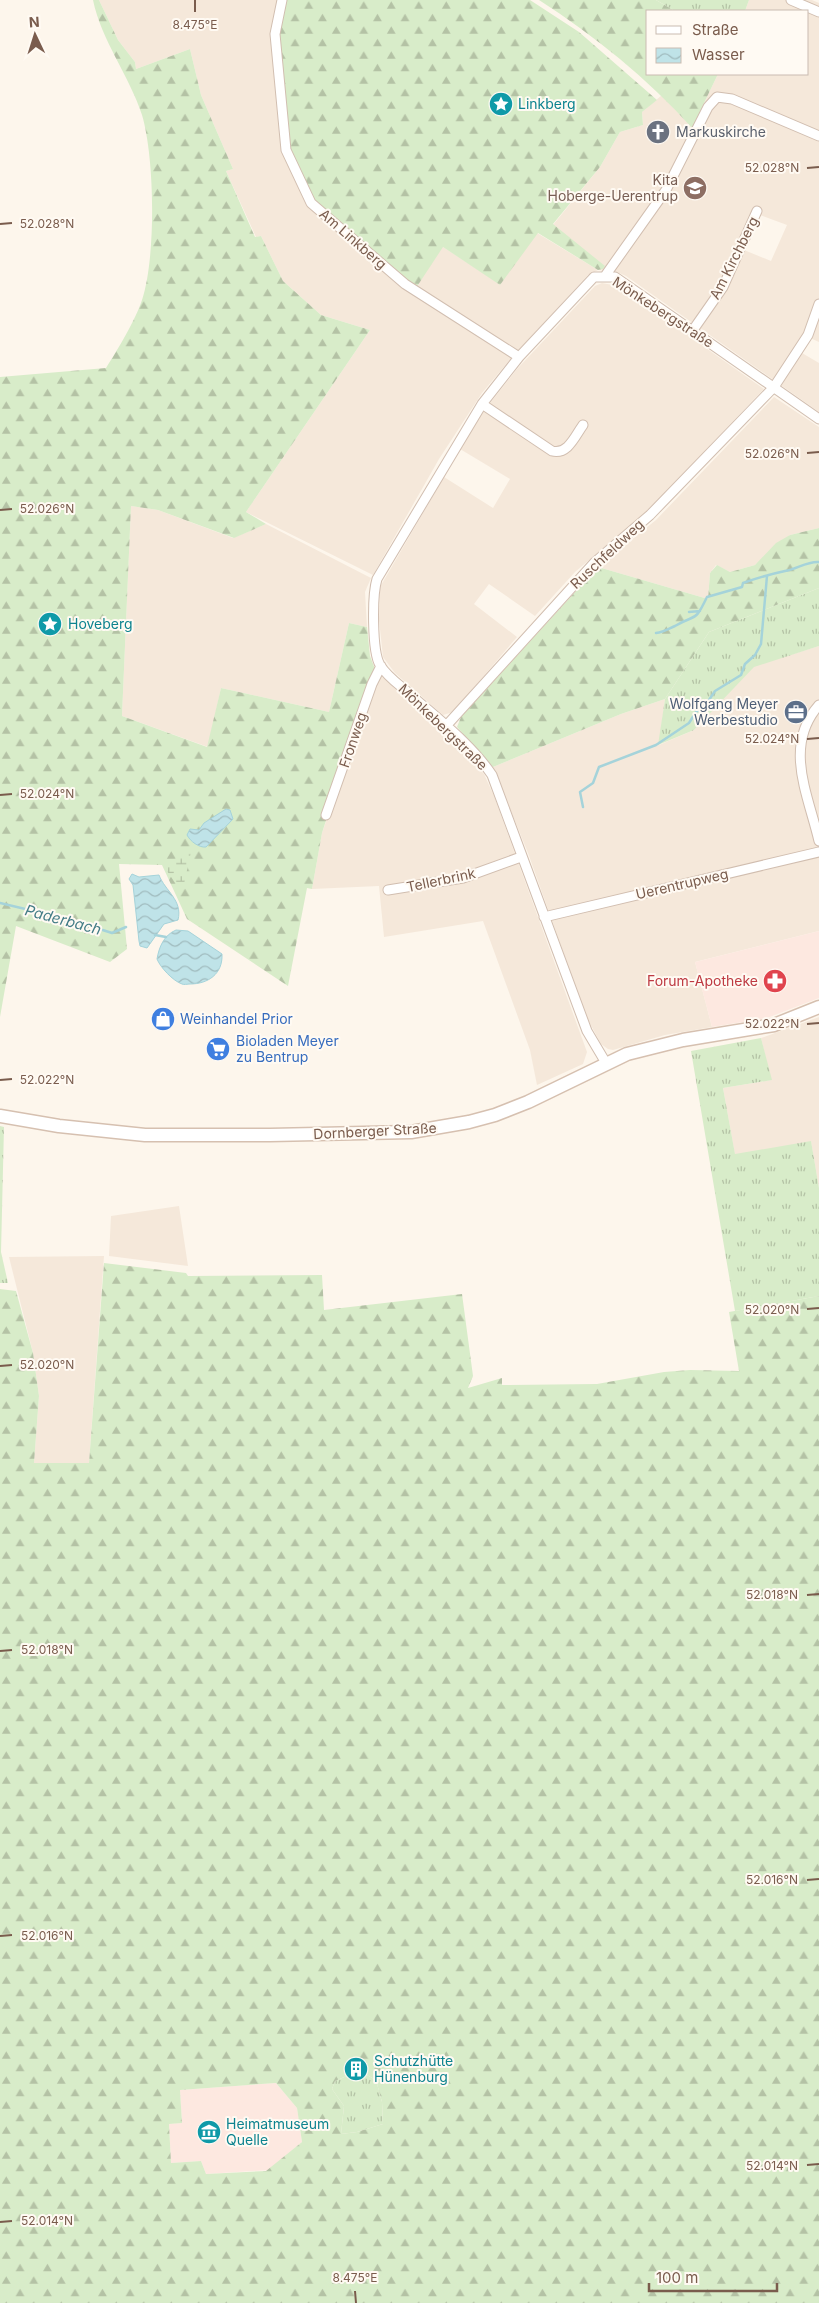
<svg xmlns="http://www.w3.org/2000/svg" width="819" height="2303" font-family="Inter,sans-serif">
	<style>
		.residential { fill: #f5e8da; fill-rule: evenodd }
		.commercial { fill: #fde8e0 }
		.grass { fill: url(#grass-tufts) }
		.forest { fill: url(#forest-firs); fill-rule: evenodd }
		.wetland { fill: url(#wetland-marsh) }
		.water { fill: url(#water-waves); stroke: #a5d3da }
		.lines { fill: none; stroke-linecap: round; stroke-linejoin: round }
		.stream { stroke: #a5d3da; stroke-width: 2.5 }
		.street-casing { stroke: #d1beb0; stroke-width: 11 }
		.secondary-casing { stroke: #d6c0b0; stroke-width: 15 }
		.street { stroke: #fff; stroke-width: 9 }
		.secondary { stroke: #fff; stroke-width: 12 }
		.ticks { fill: none; stroke: #7a5c4d; stroke-width: 2 }
		.labels { text-anchor: middle; stroke-width: 4; stroke-linejoin: round; paint-order: stroke }
		.culture-label { font-size: 14px; fill: #0d838f; stroke: #fffaf3; text-anchor: start }
		.worship-label { font-size: 14px; fill: #5b616d; stroke: #fffaf3; text-anchor: start }
		.education-label { font-size: 14px; fill: #785e54; stroke: #fffaf3; text-anchor: end }
		.street-label { font-size: 14px; fill: #7a5c4d; stroke: #fffaf3 }
		.service-label { font-size: 14px; fill: #4e5e75; stroke: #fffaf3; text-anchor: end }
		.health-label { font-size: 14px; fill: #be3a42; stroke: #fffaf3; text-anchor: end }
		.shop-label { font-size: 14px; fill: #366cbe; stroke: #fffaf3; text-anchor: start }
		.water-label { font-size: 15px; font-style: italic; fill: #437c86; stroke: #fffaf3 }
		.ticks-label { font-size: 12px; text-anchor: middle; fill: #7a5c4d; stroke: #fffaf3; stroke-width: 4; stroke-linejoin: round; paint-order: stroke }
	</style>
	<defs>
		<pattern id="grass-tufts" width="24" height="20" patternUnits="userSpaceOnUse" patternTransform="scale(1.25)"><rect width="24" height="20" fill="#d8ecc9"/><path d="M3 7l-1-3M5 7V3M7 7l1-3M15 17l-1-3M17 17v-4M19 17l1-3" fill="none" stroke="#b4c2a5"/></pattern>
		<pattern id="forest-firs" width="22" height="20" patternUnits="userSpaceOnUse" patternTransform="scale(1.25)"><rect width="22" height="20" fill="#d8ecc9"/><path d="M5 1l3.5 6h-7zM16 11l3.5 6h-7z" fill="#b4c2a5"/></pattern>
		<pattern id="wetland-marsh" width="20" height="14" patternUnits="userSpaceOnUse" patternTransform="scale(1.25)"><rect width="20" height="14" fill="#d8ecc9"/><path d="M1 5h8M5 5V1M11 12h8M15 12V8" fill="none" stroke="#b4c2a5"/></pattern>
		<pattern id="water-waves" width="16" height="10" patternUnits="userSpaceOnUse" patternTransform="scale(1.25)"><rect width="16" height="10" fill="#bfe3e8"/><path d="M0 5q4-4 8 0t8 0" fill="none" stroke="#a0bbbe"/></pattern>
	</defs>
	<rect width="100%" height="100%" fill="#fdf6ec"/>
	<path class="residential" d="M99,0H286L285,3L443,247L500,284L537,233L598,270L603,269L604,266L553,225L600,167L620,132L643,125L642,112L662,95L692,128L718,74H808V11H745L749,0H812L819,3V342L810,338L802,353L819,363V412L626,276L617,272L598,270L588,275L512,357L482,393L439,459L373,575L246,512L370,330L321,315L283,281L261,236L256,237L226,171L233,169L201,95L190,49L136,69L135,62L118,40ZM760,215L787,225L771,261L744,250Z
		M602,283L618,286L764,389L648,510L575,572L535,616L489,584L474,604L517,637L453,712L443,715L395,673L383,657L379,620L380,587L444,477L493,508L510,479L460,449L483,412L517,369L595,286Z
		M774,397L819,427V528L790,535L755,565L730,572L716,565L710,573L708,599L598,567L656,520Z
		M131,506L158,510L233,538L266,524L371,578L365,592L367,627L349,623L329,712L221,688L208,747L122,716Z
		M819,646V931L695,962L712,1027L665,1035L613,1050L608,1049L601,1044L586,1016L528,853L493,767L621,714L665,699L659,745L694,730L754,666Z
		M378,673L468,756L484,774L494,796L587,1052L583,1064L537,1085L530,1050L483,921L384,937L379,886L312,889L322,833Z
		M819,1017V1188L811,1142L735,1155L723,1088L771,1080L761,1038Z
		M179,1206L188,1266L109,1256L111,1216Z
		M104,1256L89,1463H34L39,1396L33,1353L9,1257Z"/>
	<path class="commercial" d="M819,931V998L767,1018L712,1027L695,962Z
		M276,2083L297,2108L302,2142L269,2170L206,2174L201,2161L171,2163L169,2124L182,2123L180,2090Z"/>
	<path class="grass" d="M656,0H749L745,11H675Z
		M819,588V646L754,667L694,730L658,745L665,699L709,632Z
		M761,1038L772,1080L723,1088L735,1154L811,1141L819,1188V1296L735,1311L691,1051Z
		M0,1126L4,1127L1,1252L8,1283H0Z
		M365,2074L376,2080L382,2102L383,2124L357,2132L341,2134L344,2106L332,2089L335,2081L349,2075Z"/>
	<path class="forest" d="M93,0H99L118,40L135,62L136,69L190,49L201,95L233,169L226,171L255,237L261,236L283,281L321,315L370,330L246,512L266,524L234,538L158,510L131,506L122,716L207,747L221,688L329,712L349,623L367,627L370,656L375,669L322,833L312,889L307,888L288,986L187,919L162,865L119,864L127,949L110,962L16,926L0,1017V377L106,368C118,349 135,321 142,300C156,258 155,159 142,115C130,77 101,40 93,0Z
		M286,0H530L579,32L657,100L642,112L643,125L620,132L600,167L553,224L605,266L603,269L598,270L538,233L500,285L443,247L416,288L314,201L289,149L278,35Z
		M539,0H656L675,11H648V74H718L692,128C647,78 595,36 539,0Z
		M819,528V588L709,632L665,699L621,714L493,767L457,727L461,717L598,567L708,599L710,573L717,565L730,572L755,565L776,543L790,535Z
		M104,1263L186,1273L188,1276L322,1275L324,1310L462,1294L473,1376L468,1388L502,1378V1385L597,1384L664,1372L690,1370L739,1371L729,1312L819,1296V2303H0V1289L16,1291L33,1353L39,1396L34,1463H89ZM365,2074L376,2080L382,2102L383,2124L357,2132L341,2134L344,2106L332,2089L335,2081L349,2075ZM276,2083L297,2108L302,2142L266,2171L206,2174L201,2161L171,2163L169,2124L182,2123L180,2090Z"/>
	<path class="wetland" d="M183,852H191L182,893L165,868Z"/>
	<path class="water" d="M226,809L230,810L233,819L206,847C199,848 190,841 187,835L190,829L199,830L204,823Z
		M132,874L139,877L159,875C165,891 183,900 178,920L164,924L147,948L140,946L139,941L133,885L129,879Z
		M176,930L188,931L222,954C223,974 208,984 190,984C188,984 183,985 182,984C173,981 160,967 157,959C159,947 164,935 176,930Z"/>
	<g class="lines">
		<path class="stream" d="M689,612L700,611
			M656,633C664,632 668,629 675,626C697,613 694,624 707,597L742,587L743,583C757,578 771,574 785,571C797,569 807,561 819,562
			M583,807L580,792L593,783L599,767L656,745L689,723L696,712L707,703L715,691L741,675L745,664L755,655L761,644L767,576
			M0,903L42,913L77,926L87,925L112,933L126,927
			M155,935L166,937"/>
		<g class="street-casing">
			<path id="street" d="M282,0L275,34L286,150L311,203L405,284L519,357
				M791,0L819,12
				M605,276L666,190L708,107L717,97L732,99L819,136
				M693,330L723,287L757,211
				M482,404L552,451C568,455 575,436 583,425
				M819,705C783,746 808,794 819,841
				M446,726L594,563L650,515L774,387L808,335L819,304
				M326,815L372,684L381,666
				M388,890L463,878L521,857
				M544,917L819,852
				M606,1063L587,1031L492,775C471,744 438,719 411,695C401,686 387,677 380,665C372,652 372,595 377,579L482,404L519,357L594,277H615L819,419"/>
		</g>
		<g class="secondary-casing">
			<path id="secondary" d="M0,1116L59,1126L145,1135H270L411,1132L469,1122L495,1115L528,1102L627,1054L683,1040L774,1025L819,1007"/>
		</g>
		<use href="#street" class="street"/>
		<use href="#secondary" class="secondary"/>
	</g>
	<path class="ticks" d="M195,0V12M807,168L819,167M0,224L12,223M807,453L819,452M0,510L12,509M807,739L819,738M0,795L12,794M807,1024L819,1023M0,1080L12,1079M807,1309L819,1308M0,1366L12,1365M807,1595L819,1594M0,1651L12,1650M807,1880L819,1879M0,1936L12,1935M807,2165L819,2164M0,2222L12,2221M355,2291L356,2303"/>
	<defs>
		<g id="sight-disc" transform="scale(1.25)"><circle r="9.5" fill="#0f9aa8" stroke="#fffaf3"/><path d="M0-6L1.8-2.2L6-1.7L2.9 1.2L3.7 5.4L0 3.3L-3.7 5.4L-2.9 1.2L-6-1.7L-1.8-2.2Z" fill="#fff"/></g>
		<g id="church-disc" transform="scale(1.25)"><circle r="9.5" fill="#6b7280" stroke="#fffaf3"/><path d="M-1.2-6h2.4v3.5h3.3v2.4h-3.3V6h-2.4V-.1h-3.3v-2.4h3.3Z" fill="#fff"/></g>
		<g id="school-disc" transform="scale(1.25)"><circle r="9.5" fill="#8d6e63" stroke="#fffaf3"/><path d="M0-5L7-2L0 1L-7-2ZM-4 1L0 2.5L4 1V4Q0 6-4 4Z" fill="#fff"/></g>
		<g id="office-disc" transform="scale(1.25)"><circle r="9.5" fill="#5c6f8a" stroke="#fffaf3"/><path d="M-6-3h4V-5.5h4V-3h4V5H-6ZM-1-4.5V-3h2v-1.5ZM-6 0V1H6V0Z" fill="#fff"/></g>
		<g id="pharmacy-disc" transform="scale(1.25)"><circle r="9.5" fill="#e0444e" stroke="#fffaf3"/><path d="M-2-6h4v4h4v4h-4v4h-4v-4h-4v-4h4Z" fill="#fff"/></g>
		<g id="shop-disc" transform="scale(1.25)"><circle r="9.5" fill="#3f7fe0" stroke="#fffaf3"/><path d="M-5-2.5h2.3a2.7 3.5 0 0 1 5.4 0H5L5.5 6h-11ZM-1.5-2.5h3a1.5 2.3 0 0 0-3 0Z" fill="#fff"/></g>
		<g id="supermarket-disc" transform="scale(1.25)"><circle r="9.5" fill="#3f7fe0" stroke="#fffaf3"/><path d="M-6-5.5h2.5l.6 2H6L4.5 2H-2.5L-4.4-4H-6ZM-1.5 3.2a1.3 1.3 0 1 0 .1 0ZM3 3.2a1.3 1.3 0 1 0 .1 0Z" fill="#fff"/></g>
		<g id="building-disc" transform="scale(1.25)"><circle r="9.5" fill="#0f9aa8" stroke="#fffaf3"/><path d="M-4-6H4V6H1V3H-1V6H-4ZM-2.5-4.3h1.7v1.8h-1.7ZM.8-4.3h1.7v1.8H.8ZM-2.5-1h1.7V.8h-1.7ZM.8-1h1.7V.8H.8Z" fill="#fff"/></g>
		<g id="museum-disc" transform="scale(1.25)"><circle r="9.5" fill="#0f9aa8" stroke="#fffaf3"/><path d="M0-6L6-3V-2H-6V-3ZM-5-1h2V3h-2ZM-1-1h2V3h-2ZM3-1h2V3H3ZM-6 4H6V6H-6Z" fill="#fff"/></g>
	</defs>
	<g fill-rule="evenodd">
		<use href="#sight-disc" x="501" y="104"/>
		<use href="#church-disc" x="658" y="132"/>
		<use href="#school-disc" x="695" y="188"/>
		<use href="#sight-disc" x="50" y="624"/>
		<use href="#office-disc" x="796" y="712"/>
		<use href="#pharmacy-disc" x="775" y="981"/>
		<use href="#shop-disc" x="163" y="1019"/>
		<use href="#supermarket-disc" x="218" y="1049"/>
		<use href="#building-disc" x="356" y="2069"/>
		<use href="#museum-disc" x="209" y="2132"/>
	</g>
	<g class="labels">
		<g class="culture-label">
			<text x="518" y="109">Linkberg</text>
			<text x="68" y="629">Hoveberg</text>
			<text x="374" y="2066">Schutzhütte<tspan x="374" dy="16">Hünenburg</tspan></text>
			<text x="226" y="2129">Heimatmuseum<tspan x="226" dy="16">Quelle</tspan></text>
		</g>
		<g class="worship-label">
			<text x="676" y="137">Markuskirche</text>
		</g>
		<g class="education-label">
			<text x="678" y="185">Kita<tspan x="678" dy="16">Hoberge-Uerentrup</tspan></text>
		</g>
		<g class="street-label">
			<text transform="translate(353 239) rotate(41)" y="5">Am Linkberg</text>
			<text transform="translate(734 258) rotate(-63)" y="5">Am Kirchberg</text>
			<text transform="translate(663 312) rotate(33)" y="5">Mönkebergstraße</text>
			<text transform="translate(607 554) rotate(-43)" y="5">Ruschfeldweg</text>
			<text transform="translate(443 727) rotate(44)" y="5">Mönkebergstraße</text>
			<text transform="translate(353 740) rotate(-71)" y="5">Fronweg</text>
			<text transform="translate(441 880) rotate(-12)" y="5">Tellerbrink</text>
			<text transform="translate(682 884) rotate(-13)" y="5">Uerentrupweg</text>
			<text transform="translate(375 1131) rotate(-3)" y="5">Dornberger Straße</text>
		</g>
		<g class="service-label">
			<text x="778" y="709">Wolfgang Meyer<tspan x="778" dy="16">Werbestudio</tspan></text>
		</g>
		<g class="health-label">
			<text x="758" y="986">Forum-Apotheke</text>
		</g>
		<g class="shop-label">
			<text x="180" y="1024">Weinhandel Prior</text>
			<text x="236" y="1046">Bioladen Meyer<tspan x="236" dy="16">zu Bentrup</tspan></text>
		</g>
		<g class="water-label">
			<text transform="translate(63 920) rotate(15)" y="5">Paderbach</text>
		</g>
	</g>
	<g class="ticks-label">
		<text x="195" y="29">8.475°E</text>
		<text x="772" y="172">52.028°N</text>
		<text x="47" y="228">52.028°N</text>
		<text x="772" y="458">52.026°N</text>
		<text x="47" y="513">52.026°N</text>
		<text x="772" y="743">52.024°N</text>
		<text x="47" y="798">52.024°N</text>
		<text x="772" y="1028">52.022°N</text>
		<text x="47" y="1084">52.022°N</text>
		<text x="772" y="1314">52.020°N</text>
		<text x="47" y="1369">52.020°N</text>
		<text x="772" y="1599">52.018°N</text>
		<text x="47" y="1654">52.018°N</text>
		<text x="772" y="1884">52.016°N</text>
		<text x="47" y="1940">52.016°N</text>
		<text x="772" y="2170">52.014°N</text>
		<text x="47" y="2225">52.014°N</text>
		<text x="355" y="2282">8.475°E</text>
	</g>
	<rect x="646" y="10" width="162" height="65" fill="#fffaf3" stroke="#cabbb1"/>
	<rect x="656" y="26" width="25" height="8" fill="#ffffff" stroke="#cabbb1"/>
	<text x="692" y="35" font-size="15" fill="#7a5c4d">Straße</text>
	<rect x="656" y="48" width="25" height="15" fill="url(#water-waves)" stroke="#cabbb1"/>
	<text x="692" y="60" font-size="15" fill="#7a5c4d">Wasser</text>
	<g transform="translate(35 35) rotate(356)" stroke="#fffaf3" stroke-width="4" paint-order="stroke">
	<path d="M0-4L9 19L0 12L-9 19Z" fill="#7a5c4d"/>
	<text y="-8" font-size="14" font-weight="bold" text-anchor="middle" fill="#7a5c4d">N</text>
	</g>
	<path d="M649 2283v8h128v-8" fill="none" stroke="#7a5c4d" stroke-width="2.5"/>
	<text x="656" y="2283" font-size="15" fill="#7a5c4d" stroke="#fffaf3" stroke-width="4" paint-order="stroke">100 m</text>
</svg>
